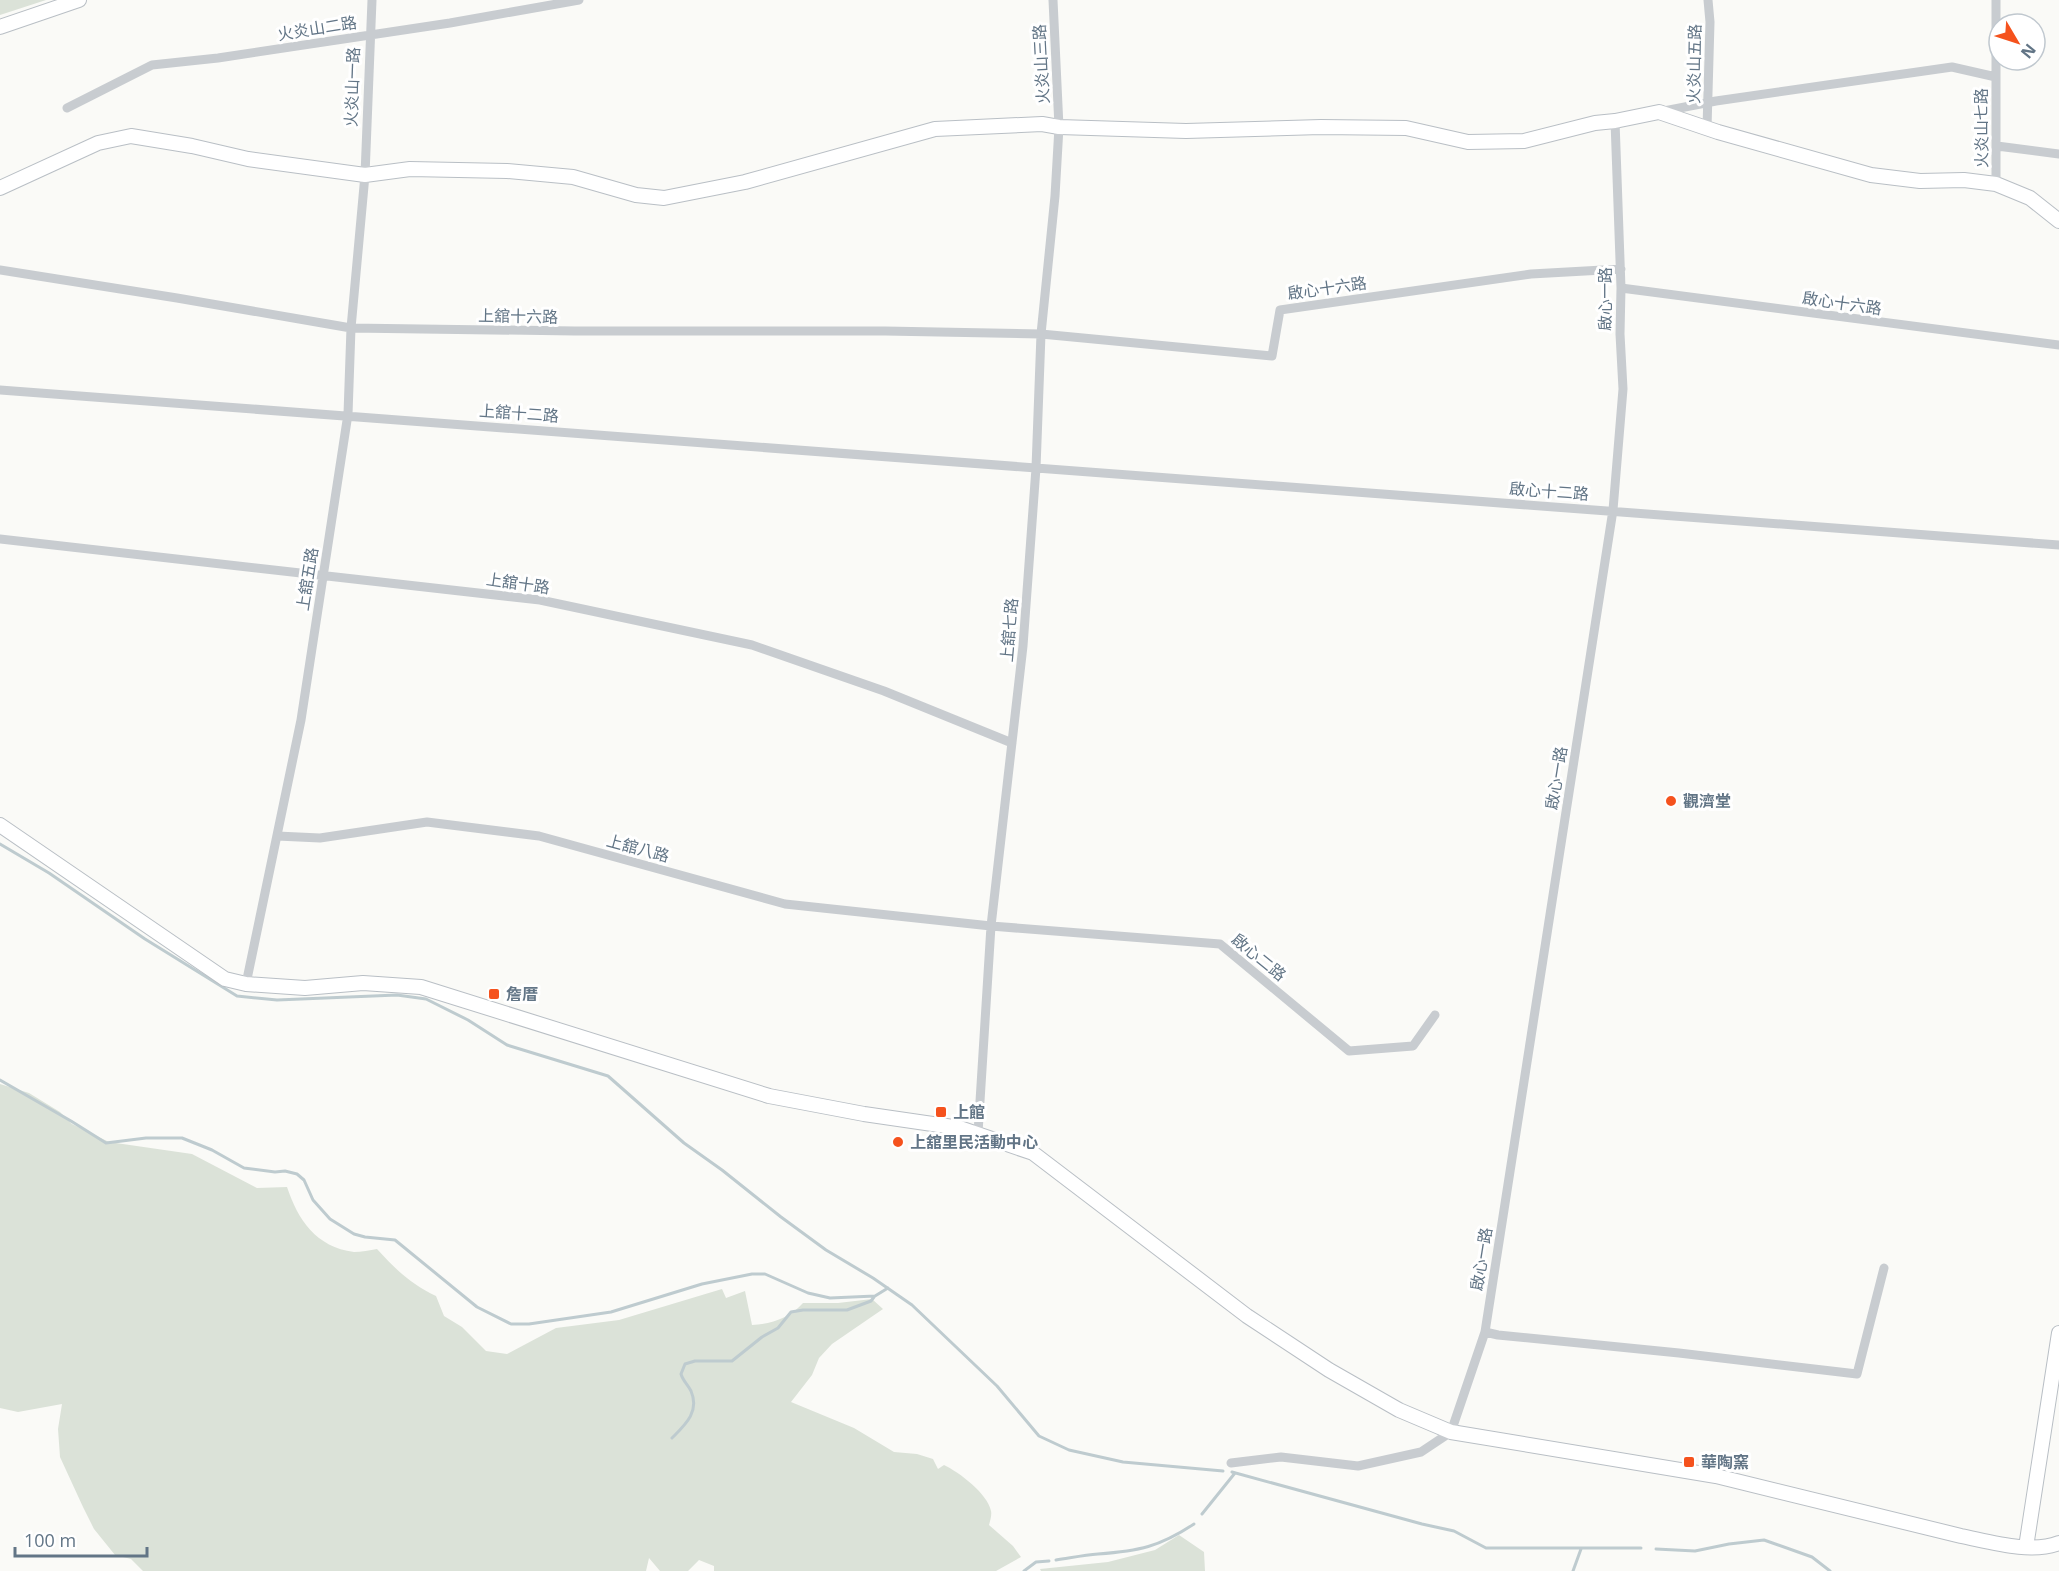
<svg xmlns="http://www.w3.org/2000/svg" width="2059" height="1571" font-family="'Open Sans','Noto Sans TC',sans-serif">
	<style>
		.green { fill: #dbe2d8 }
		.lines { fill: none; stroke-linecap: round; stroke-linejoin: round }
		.stream { stroke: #becbcf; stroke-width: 3 }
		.secondary-casing { stroke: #b9bfc5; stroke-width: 16 }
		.street { stroke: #c8ccd0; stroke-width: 9 }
		.secondary { stroke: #fff; stroke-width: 14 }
		.poi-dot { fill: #f5521d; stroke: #fff; stroke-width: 2 }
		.labels { text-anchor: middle; stroke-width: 6; stroke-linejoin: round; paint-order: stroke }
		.street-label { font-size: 16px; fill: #627586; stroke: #fff }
		.poi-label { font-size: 16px; font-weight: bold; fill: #627586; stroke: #fff; text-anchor: start }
	</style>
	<rect width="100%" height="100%" fill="#fafaf7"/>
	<path class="green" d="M0,0H46L0,15Z
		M0,1084L29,1093L60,1112L72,1124L109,1142L192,1154L257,1188L287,1187C298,1220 316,1247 354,1252C361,1252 370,1250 377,1249C396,1270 411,1284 436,1296L444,1316L462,1327L486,1351L507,1354L556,1328L619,1320L722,1289L726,1298L745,1291L752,1325C771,1324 790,1318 803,1303H838L872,1299L883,1309L832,1344L819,1358L812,1375L791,1402L854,1428L894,1452L917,1454L933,1459L938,1469L944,1465C959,1472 988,1494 991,1511C992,1515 990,1521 989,1525L1013,1546L1021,1557L996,1571H714V1566L699,1560L688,1571H660L649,1558L646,1571H143L131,1559L115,1555L94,1529L83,1507L60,1457L58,1429L62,1404L18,1412L0,1408Z
		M1179,1535L1204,1552L1205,1571H1041L1040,1569L1108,1562L1155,1550Z"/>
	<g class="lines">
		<path class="stream" d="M0,844L49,873L145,939L237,996L277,1000L397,995L426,999L468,1020L507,1045L608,1076L684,1143L722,1170L781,1217L826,1250L873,1278L912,1305L997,1386L1039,1436L1069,1450L1123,1462L1223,1471
			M0,1080L71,1121L106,1143L146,1138H182L212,1150L244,1168L275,1172L285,1171L297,1174L304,1180L313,1200L330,1219L354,1234L365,1237L395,1240L477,1307L511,1324H529L611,1312L702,1284L752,1274H765L808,1293L830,1298L875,1296L888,1288
			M672,1438C685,1425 700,1412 691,1391C688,1385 683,1381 681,1374L685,1364L695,1361H732L762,1337L778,1328L791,1312L803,1310H847L871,1301L874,1297
			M1232,1472L1422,1524L1454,1531L1486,1548H1641
			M1202,1514L1235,1473
			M1656,1549L1695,1551L1729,1544L1764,1540L1812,1557L1830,1571
			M1056,1560C1070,1558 1084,1555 1098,1554C1139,1551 1159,1547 1194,1524
			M1024,1571L1036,1562L1049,1561
			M1573,1571L1581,1549"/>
		<g class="secondary-casing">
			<path id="secondary" d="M0,27L79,0
				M0,188L98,143L131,136L192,146L248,159L365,175L410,169L507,171L573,177L636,195L664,198L745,182L935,129L1042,124L1059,127L1186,131L1321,127L1406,128L1468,142L1524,141L1595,123L1615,121L1659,112L1718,132L1871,175L1920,181L1964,180L1996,184L2030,198L2059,221
				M0,825L225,979L246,984L305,988L363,983L421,987L769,1096L864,1114L960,1128L1033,1153L1247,1316L1329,1370L1399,1410L1451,1432L1716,1476L1961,1536C1991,1542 2030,1554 2059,1543
				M2026,1547L2059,1333"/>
		</g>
		<path class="street" d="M67,108L152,65L218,58L450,23L579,0
			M1664,111L1716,101L1952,67L1996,77
			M1707,128L1710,22L1708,0
			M1997,146L2059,154
			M1996,184V0
			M0,270L177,298L351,328L575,331H885L1041,334L1272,356L1280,310L1531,274L1621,269
			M1621,288L2059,345
			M0,390L2059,545
			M0,539L540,600L752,645L884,691L1012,743
			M277,836L320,838L427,822L539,836L785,904L991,926L1220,944L1349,1051L1413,1046L1435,1015
			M246,984L301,720L348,414L351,328L365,175L372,0
			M978,1133L991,926L1023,646L1036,468L1041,334L1055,196L1059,127L1053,0
			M1485,1332L1498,1335L1679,1353L1857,1374L1884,1268
			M1231,1463L1281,1457L1358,1466L1421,1452L1451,1432L1485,1332L1613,510L1623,389L1620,334L1621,288L1615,121"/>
		<use href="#secondary" class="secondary"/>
	</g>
	<g class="poi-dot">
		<circle cx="1671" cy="801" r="6"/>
		<rect x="488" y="988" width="12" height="12" rx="3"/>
		<rect x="935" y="1106" width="12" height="12" rx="3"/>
		<circle cx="898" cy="1142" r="6"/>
		<rect x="1683" y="1456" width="12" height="12" rx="3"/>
	</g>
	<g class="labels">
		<g class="street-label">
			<text transform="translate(317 28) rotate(-9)" y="6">火炎山二路</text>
			<text transform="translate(1041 64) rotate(-93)" y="6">火炎山三路</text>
			<text transform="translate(1694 64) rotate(-89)" y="6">火炎山五路</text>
			<text transform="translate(352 87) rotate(-88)" y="6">火炎山一路</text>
			<text transform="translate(1981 128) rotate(-90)" y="6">火炎山七路</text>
			<text transform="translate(1327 288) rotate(-8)" y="6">啟心十六路</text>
			<text transform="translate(1605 299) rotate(-90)" y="6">啟心一路</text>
			<text transform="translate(1842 303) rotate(8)" y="6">啟心十六路</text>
			<text transform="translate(518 316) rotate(1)" y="6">上舘十六路</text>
			<text transform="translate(519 413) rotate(4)" y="6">上舘十二路</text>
			<text transform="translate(1549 491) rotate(4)" y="6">啟心十二路</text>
			<text transform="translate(307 579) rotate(-81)" y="6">上舘五路</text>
			<text transform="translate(518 583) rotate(8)" y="6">上舘十路</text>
			<text transform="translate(1009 630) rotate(-85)" y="6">上舘七路</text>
			<text transform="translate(1556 778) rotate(-81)" y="6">啟心一路</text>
			<text transform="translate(638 848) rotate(15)" y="6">上舘八路</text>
			<text transform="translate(1259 957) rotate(39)" y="6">啟心二路</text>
			<text transform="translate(1481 1259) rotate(-81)" y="6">啟心一路</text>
		</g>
		<g class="poi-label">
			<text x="1683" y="807">觀濟堂</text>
			<text x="506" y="1000">詹厝</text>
			<text x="953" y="1118">上館</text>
			<text x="910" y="1148">上舘里民活動中心</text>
			<text x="1701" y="1468">華陶窯</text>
		</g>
	</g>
	<g transform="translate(2017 42) rotate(129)"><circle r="28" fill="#ffffff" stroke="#c0c8cf" stroke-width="1.5"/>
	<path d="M0-4.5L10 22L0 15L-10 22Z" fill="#f5521d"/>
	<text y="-9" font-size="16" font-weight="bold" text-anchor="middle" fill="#627586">N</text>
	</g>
	<path d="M15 1547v9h132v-9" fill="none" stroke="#627586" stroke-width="3"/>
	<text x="24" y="1547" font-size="18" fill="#627586" stroke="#ffffff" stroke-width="4.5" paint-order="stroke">100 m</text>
</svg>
